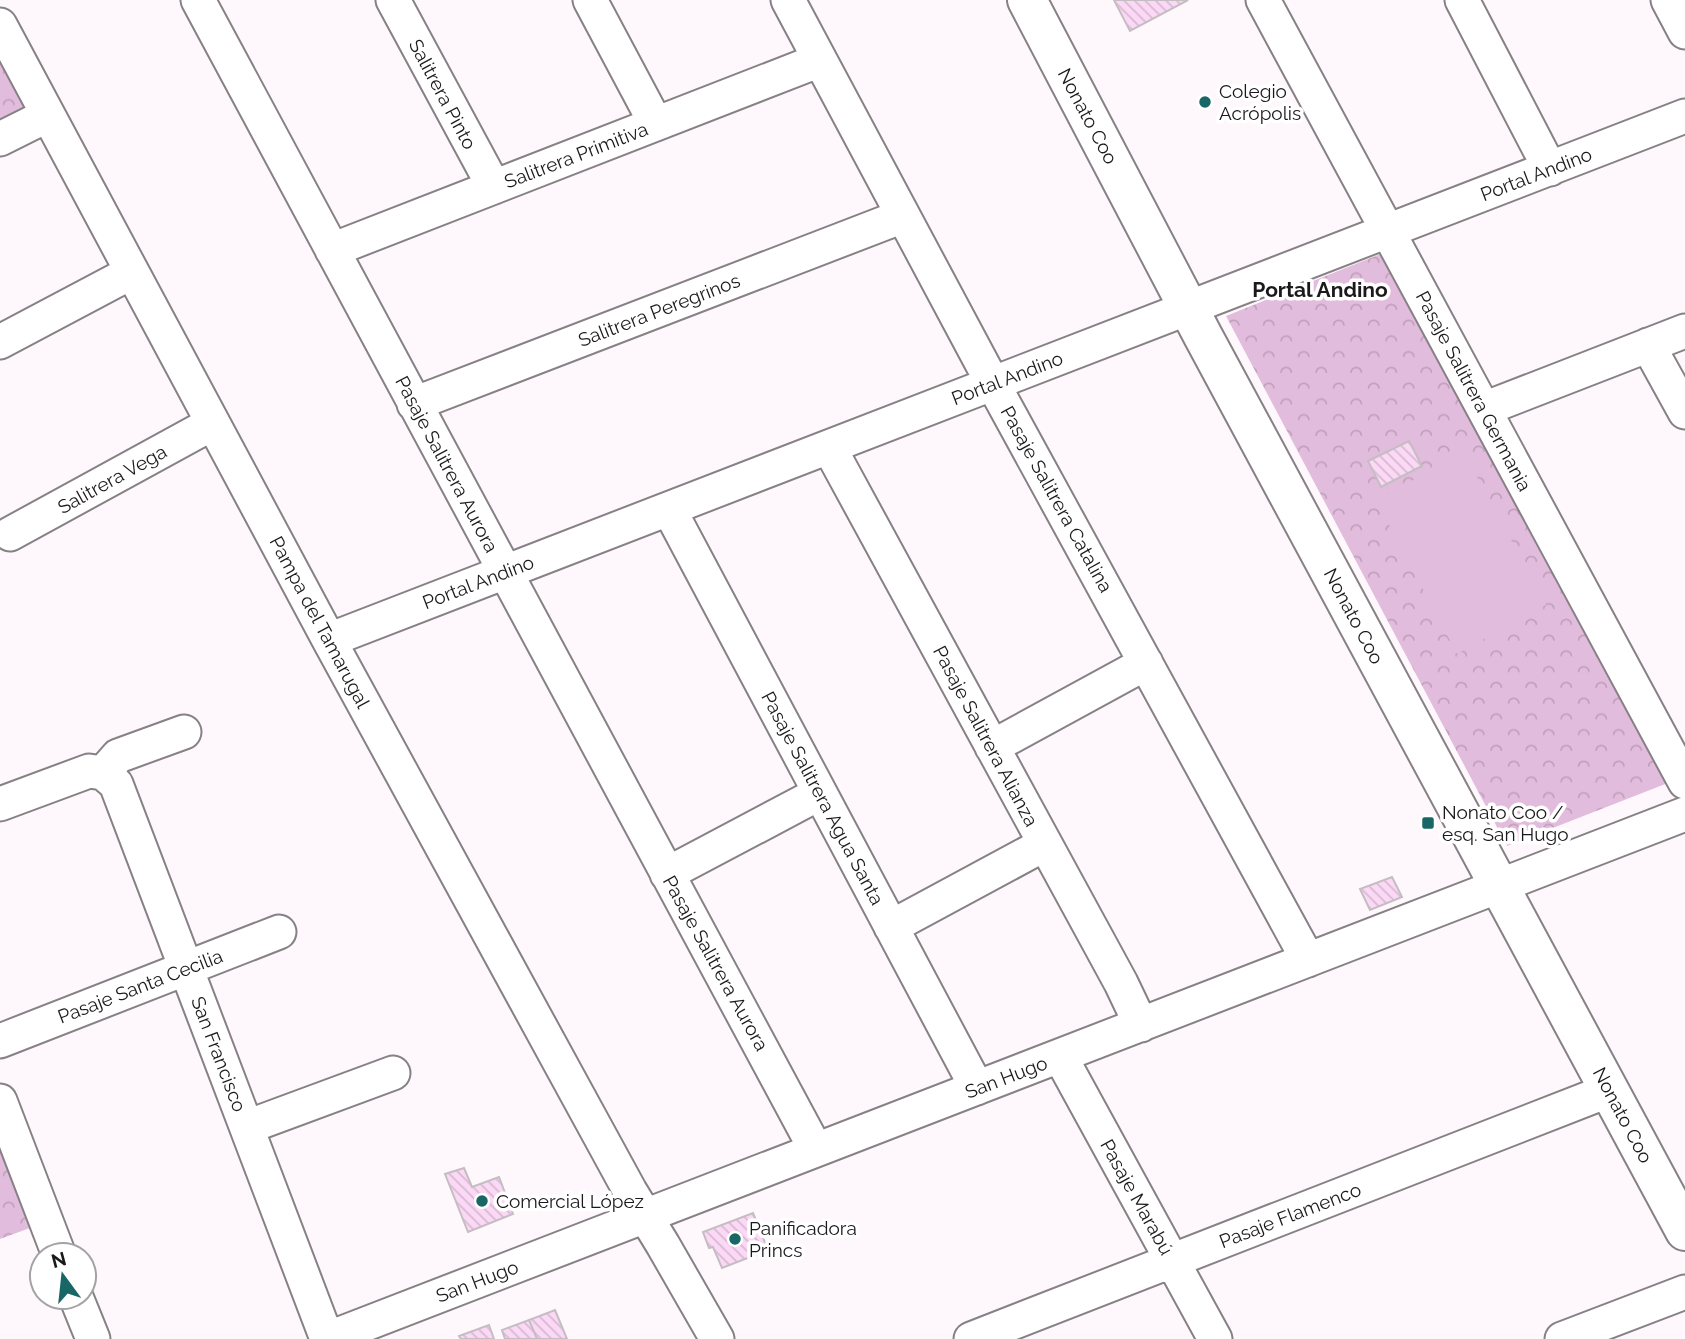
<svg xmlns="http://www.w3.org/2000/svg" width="1685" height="1339" font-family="Raleway,sans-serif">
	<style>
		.forest { fill: url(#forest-crowns) }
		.pitch { fill: #e2bcdc }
		.building { fill: url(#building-back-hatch); stroke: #c4bec3; stroke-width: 2 }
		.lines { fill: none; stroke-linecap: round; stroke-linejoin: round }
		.minor-casing { stroke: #878186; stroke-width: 37 }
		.major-casing { stroke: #878186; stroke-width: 42 }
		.minor { stroke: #fff; stroke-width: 33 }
		.major { stroke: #fff; stroke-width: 38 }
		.poi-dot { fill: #186665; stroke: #fff; stroke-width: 2.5 }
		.labels { text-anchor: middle; stroke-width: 7; stroke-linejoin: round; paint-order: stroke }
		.poi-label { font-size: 19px; fill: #1b191b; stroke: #fff; text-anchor: start }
		.street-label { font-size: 19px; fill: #1b191b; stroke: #fff }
		.neighbourhood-label { font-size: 21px; font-weight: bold; fill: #1b191b; stroke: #fff }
	</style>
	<defs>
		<pattern id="forest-crowns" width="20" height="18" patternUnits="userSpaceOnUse" patternTransform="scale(1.75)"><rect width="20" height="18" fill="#e2bcdc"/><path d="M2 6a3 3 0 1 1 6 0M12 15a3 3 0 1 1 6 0" fill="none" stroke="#c1a1bc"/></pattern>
		<pattern id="building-back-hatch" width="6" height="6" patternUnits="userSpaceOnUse" patternTransform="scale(1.75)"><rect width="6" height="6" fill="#fbd8f5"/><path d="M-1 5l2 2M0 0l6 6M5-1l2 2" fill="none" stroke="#d7b9d1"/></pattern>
	</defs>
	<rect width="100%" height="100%" fill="#fef8fd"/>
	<path class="forest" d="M0,48L31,110L0,125Z
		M1383,253L1673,781L1507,846L1226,316Z
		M0,1133L38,1225L0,1239Z"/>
	<path class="pitch" d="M1464,453L1546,605L1457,654L1376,500Z"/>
	<path class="building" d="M1114,0H1188L1130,31Z
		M1409,441L1422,466L1381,487L1368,461Z
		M1392,877L1402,897L1370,910L1360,889Z
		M464,1168L472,1187L499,1177L513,1214L468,1232L445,1174Z
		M753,1213L768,1250L722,1268L713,1247L709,1248L703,1232Z
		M555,1310L567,1339H537L529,1320Z
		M529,1320L537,1339H505L502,1330Z
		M489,1325L494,1339H461L459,1336Z"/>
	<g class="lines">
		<g class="minor-casing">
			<path id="minor" d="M198,0L816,1150
				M393,0L494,187
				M590,0L656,124
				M788,0L993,384L1308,960
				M1263,0L1685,782
				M1462,0L1550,169
				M1668,0L1685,32
				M0,25L329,640L630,1191L663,1245L717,1339
				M0,139L48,115
				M332,250L820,60
				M0,342L132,272
				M1648,345L1685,412
				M414,404L903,216
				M1484,409L1685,331
				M829,447L1121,983L1141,1025
				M669,509L977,1088
				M10,534L213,423
				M329,640L1685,116
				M992,747L1146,663
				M103,773L118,756L184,732
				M0,804L89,771L103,773L116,784L327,1339
				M667,874L820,793
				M891,927L1045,844
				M0,1041L279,932
				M1060,1056L1215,1339
				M0,1101L59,1255
				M247,1127L393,1073
				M76,1297L93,1339
				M327,1339L1685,814
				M971,1339L1610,1090
				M1562,1339L1685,1292"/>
		</g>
		<g class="major-casing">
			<path id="major" d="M1027,0L1203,336L1685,1231"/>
		</g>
		<use href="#minor" class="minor"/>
		<use href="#major" class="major"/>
	</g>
	<g class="poi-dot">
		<circle cx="1205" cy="102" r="7"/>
		<rect x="1421" y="816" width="14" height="14" rx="3.5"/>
		<circle cx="482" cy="1201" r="7"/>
		<circle cx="735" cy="1239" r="7"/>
	</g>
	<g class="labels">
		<g class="poi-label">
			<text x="1219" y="98">Colegio<tspan x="1219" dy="22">Acrópolis</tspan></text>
			<text x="1442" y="819">Nonato Coo /<tspan x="1442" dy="22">esq. San Hugo</tspan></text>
			<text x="496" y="1208">Comercial López</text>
			<text x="749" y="1235">Panificadora<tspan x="749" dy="22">Princs</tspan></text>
		</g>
		<g class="street-label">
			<text transform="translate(443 94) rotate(62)" y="7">Salitrera Pinto</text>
			<text transform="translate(1088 116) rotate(62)" y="7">Nonato Coo</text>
			<text transform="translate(576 155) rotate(-21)" y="7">Salitrera Primitiva</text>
			<text transform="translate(1536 174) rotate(-21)" y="7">Portal Andino</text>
			<text transform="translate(659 310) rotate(-21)" y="7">Salitrera Peregrinos</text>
			<text transform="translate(1007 378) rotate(-21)" y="7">Portal Andino</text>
			<text transform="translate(1474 391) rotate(62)" y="7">Pasaje Salitrera Germania</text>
			<text transform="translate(447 464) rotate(62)" y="7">Pasaje Salitrera Aurora</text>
			<text transform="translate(112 479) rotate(-29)" y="7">Salitrera Vega</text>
			<text transform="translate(1057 499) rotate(61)" y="7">Pasaje Salitrera Catalina</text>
			<text transform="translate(478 582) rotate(-21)" y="7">Portal Andino</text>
			<text transform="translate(1354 616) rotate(62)" y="7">Nonato Coo</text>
			<text transform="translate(320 622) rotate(62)" y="7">Pampa del Tamarugal</text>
			<text transform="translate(986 736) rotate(62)" y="7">Pasaje Salitrera Alianza</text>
			<text transform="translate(823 798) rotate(62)" y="7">Pasaje Salitrera Agua Santa</text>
			<text transform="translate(716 963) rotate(61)" y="7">Pasaje Salitrera Aurora</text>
			<text transform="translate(140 986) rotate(-21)" y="7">Pasaje Santa Cecilia</text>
			<text transform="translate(219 1054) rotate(69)" y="7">San Francisco</text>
			<text transform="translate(1006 1077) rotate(-21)" y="7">San Hugo</text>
			<text transform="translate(1623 1115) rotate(62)" y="7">Nonato Coo</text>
			<text transform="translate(1137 1197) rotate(61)" y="7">Pasaje Marabú</text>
			<text transform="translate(1290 1215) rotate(-21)" y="7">Pasaje Flamenco</text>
			<text transform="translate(477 1281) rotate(-21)" y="7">San Hugo</text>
		</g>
		<g class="neighbourhood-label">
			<text x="1320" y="297">Portal Andino</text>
		</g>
	</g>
	<g transform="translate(63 1276) rotate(345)"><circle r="33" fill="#ffffff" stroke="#a4a3a4" stroke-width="2"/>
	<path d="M0-5L12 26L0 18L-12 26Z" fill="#186665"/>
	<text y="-10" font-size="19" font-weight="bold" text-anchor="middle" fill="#1b191b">N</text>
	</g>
</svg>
